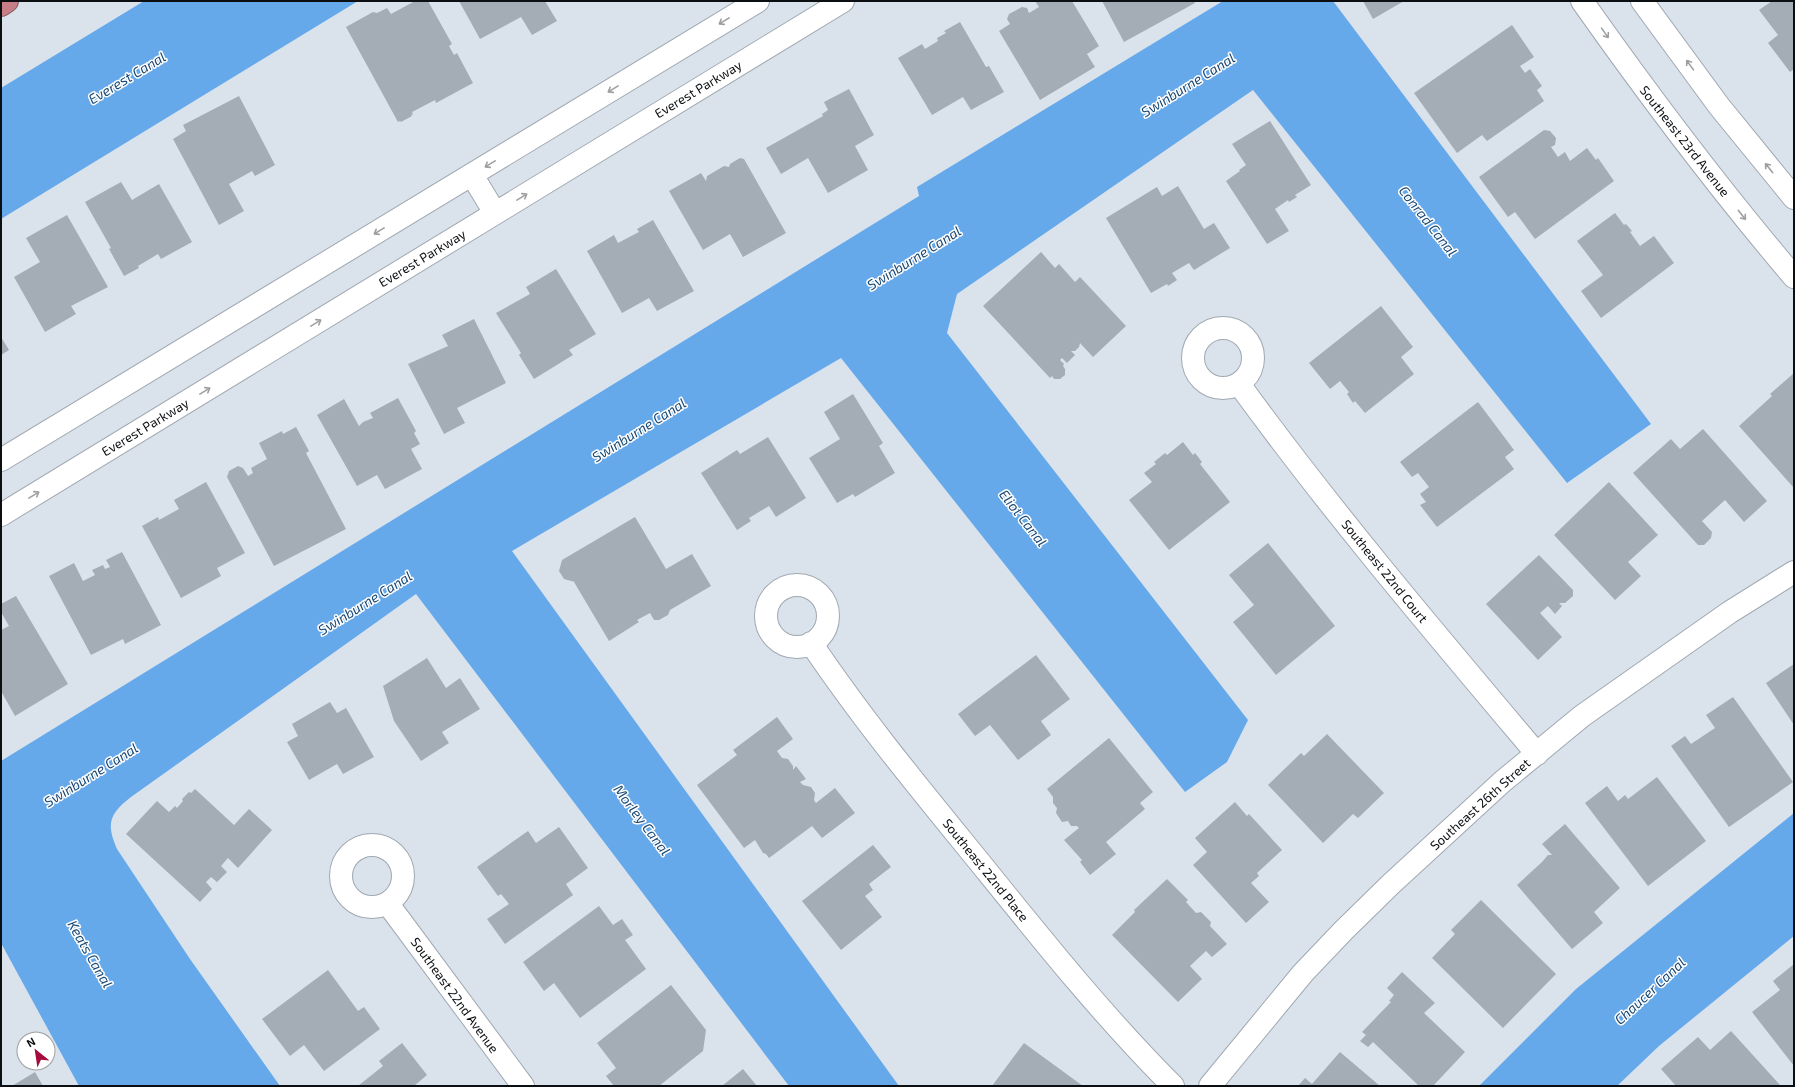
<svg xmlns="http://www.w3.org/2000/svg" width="1795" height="1087" font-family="'Exo 2',sans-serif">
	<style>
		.water { fill: #66a9eb }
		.building { fill: #a4acb5 }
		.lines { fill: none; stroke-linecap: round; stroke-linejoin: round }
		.minor-casing { stroke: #a0a8b1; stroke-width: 24 }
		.highway-casing { stroke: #86575d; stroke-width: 24 }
		.minor { stroke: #fff; stroke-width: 22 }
		.highway { stroke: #c87e86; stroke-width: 22 }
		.oneway { stroke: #9e9fa0 }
		.labels { text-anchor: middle; stroke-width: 3; stroke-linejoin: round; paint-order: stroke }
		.street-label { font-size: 13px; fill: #0c0f12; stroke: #fff }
		.water-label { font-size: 14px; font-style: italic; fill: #184873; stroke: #fff }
	</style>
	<rect width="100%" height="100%" fill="#dae3ec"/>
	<path class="water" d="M144,1H358L1,219V88Z
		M1223,1H1333L1651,424L1567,483L1253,90L957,294L947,333L1248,720L1227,762L1185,792L841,358L512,551L899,1086H789L416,594L131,797C109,814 106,824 117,849L190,959L280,1086H79L1,943V761L919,196L917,187Z
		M1794,813V936L1659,1046L1617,1086H1479L1576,989Z"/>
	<path class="building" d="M415,1H428L452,44L449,46L454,55L457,53L473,83L436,103L435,100L412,112L413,114L411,115L412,116L401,122L400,121L398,122L346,27L373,12L377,13L387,8L391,14Z
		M459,1H545L557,21L532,35L521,17L480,39Z
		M1035,1H1072L1099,46L1087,54L1095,67L1040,100L999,31L1010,24L1007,19L1009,14L1022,7L1027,8L1029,13L1039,7Z
		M1102,1H1194L1195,3L1124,42Z
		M1363,1H1404L1373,19Z
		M1772,1H1794V69L1790,72L1768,43L1778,35L1759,10Z
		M960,22L986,67L989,66L1004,92L971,110L963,97L932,115L898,58L922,44L925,49L938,41L937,38L946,33L944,31Z
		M1512,25L1534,57L1520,66L1525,73L1530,69L1542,86L1537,90L1544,101L1487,141L1482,135L1457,153L1414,93Z
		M849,89L874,135L855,146L868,170L828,193L808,158L781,174L766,148L823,116L822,114L828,110L824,102Z
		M239,96L275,165L255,176L252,171L229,184L244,211L219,225L173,139L186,131L183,125Z
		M1270,121L1311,185L1295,195L1297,197L1289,202L1288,200L1275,209L1289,231L1267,244L1226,181L1240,171L1239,170L1246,165L1232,144Z
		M1544,130L1550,131L1556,138L1555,145L1551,147L1558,157L1565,152L1570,161L1587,148L1596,160L1598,158L1614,181L1535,239L1515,212L1508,217L1479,177Z
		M740,158L744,159L786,233L743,257L730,234L703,250L669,191L701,173L706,181L707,176L724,166L729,167L730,164Z
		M121,182L132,200L159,184L192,242L161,259L158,254L138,266L139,268L124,276L109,249L111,248L85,202Z
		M1178,186L1204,229L1214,223L1230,248L1194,270L1189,263L1172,273L1177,280L1168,286L1167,284L1151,293L1106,218L1157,187L1162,196Z
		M1615,213L1624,225L1626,224L1632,231L1630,232L1640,246L1654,236L1674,263L1601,318L1581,291L1603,275L1577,241Z
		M67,215L108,287L71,306L76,314L45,332L14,277L40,262L26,238Z
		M653,220L694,291L657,311L649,298L622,313L587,251L614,235L618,243L639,232L637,229Z
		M1041,252L1055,268L1059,264L1075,282L1080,277L1126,326L1093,357L1080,343L1079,347L1075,351H1071L1075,355L1067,363L1062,358L1060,360L1064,364L1063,366L1065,369V375L1060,379H1054L1052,376L1050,378L983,306Z
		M556,269L596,334L569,350L573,355L534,379L519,355L521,353L496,313L530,294L526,287Z
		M1381,306L1413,347L1401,357L1414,374L1365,413L1355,401L1353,403L1347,394L1349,392L1340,381L1330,389L1309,363Z
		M474,319L506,383L457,408L465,423L444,434L408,364L448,346L442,335Z
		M1,337L9,350L1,355Z
		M1794,373V486L1793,487L1739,426L1772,396L1770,394Z
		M853,394L883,443L879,446L895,473L855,497L853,494L837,503L809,458L840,439L824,412Z
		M398,398L416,431L414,433L420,444L411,449L422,469L385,489L377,475L357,486L317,415L344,399L359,426L363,422L373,418L370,413Z
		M1478,402L1514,450L1505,457L1514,469L1437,527L1420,505L1426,502L1420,494L1429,487L1418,473L1412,477L1400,462Z
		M296,427L309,451L306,453L346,529L274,566L227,477L229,471L238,466L243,468L248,476L253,473L251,468L267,459L259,443L282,431L283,434Z
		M1703,429L1767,501L1744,522L1725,500L1702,521L1712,532L1711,538L1704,545H1698L1633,473L1671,439L1680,449Z
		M768,437L806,498L776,517L769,506L749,518L751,521L737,530L701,473L737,450L740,454Z
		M1183,442L1193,455L1195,453L1202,462L1200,464L1230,502L1169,550L1129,500L1152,482L1144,473L1156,464L1154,462L1165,453L1167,455Z
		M206,482L245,553L217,568L221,576L181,598L142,526L158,517L159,520L179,509L174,500Z
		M1609,482L1658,535L1628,562L1641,576L1615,600L1554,535Z
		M635,517L666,569L692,554L711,586L670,610L668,615L659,620H654L650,613L637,620L639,622L609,641L574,582H575L564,579L559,571L562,560Z
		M1268,543L1335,626L1276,675L1233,622L1254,605L1229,575Z
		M122,552L161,625L125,644L123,639L91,655L49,576L74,563L83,581L95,575L92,570L103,565L105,569L110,567L106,560Z
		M1539,555L1573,590V596L1565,603H1559L1562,606L1555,614L1548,606L1540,613L1562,637L1538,660L1486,604Z
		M16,596L68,684L15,716L1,691V630L9,626L1,612V604Z
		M1036,655L1070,699L1041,721L1051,735L1018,760L990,725L975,736L958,714Z
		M427,658L446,688L460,678L480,709L442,732L449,743L421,761L394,721L383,686Z
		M1794,664V725L1766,683Z
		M1733,697L1793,782L1729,827L1671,746L1685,736L1691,744L1715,728L1706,715Z
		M330,702L337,713L346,708L374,757L343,774L337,764L309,780L287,742L298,736L292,724Z
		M777,717L793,739L777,751L782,758L788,759L793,766V770L796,766L806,779L800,782L803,785L811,787L815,793L814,800L816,803L835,788L855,813L822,838L812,826L769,858L766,854L763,853L755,840L744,848L697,785L737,755L733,750Z
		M1327,734L1384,793L1358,818L1353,814L1323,843L1268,785L1301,753L1304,756Z
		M1109,738L1153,792L1140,803L1145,809L1106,842L1116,854L1090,875L1080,862L1082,860L1064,840L1079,828L1077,826H1071L1068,821L1062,822L1056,813L1057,808L1053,803V797L1047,789Z
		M1657,777L1706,841L1648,886L1585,803L1607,786L1618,801L1625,795L1628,799Z
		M195,789L234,825L249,809L272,830L238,868L228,858L221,866L227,872L217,882L211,877L206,882L212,889L200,902L126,834L157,801L169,812L175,806L177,808L183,801L182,799L189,792L191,793Z
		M1235,802L1247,816L1249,814L1282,850L1257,873L1259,876L1251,883L1269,902L1246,923L1193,865L1207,852L1195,838Z
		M1565,824L1620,888L1594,912L1603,923L1572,949L1517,885L1542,862L1548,855H1552L1542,844Z
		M559,827L588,868L566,884L573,895L505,944L487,919L509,904L501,894L498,896L477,867L528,831L536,843Z
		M873,845L891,867L869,884L873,890L865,896L882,917L841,950L802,901Z
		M1167,879L1188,900L1186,902L1196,913L1201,912L1211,922L1210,926L1227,944L1212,957L1206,951L1190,966L1202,979L1178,1002L1112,935L1135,912L1134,910Z
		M1481,900L1556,974L1503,1028L1432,958L1455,934L1451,930Z
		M599,906L613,925L622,919L633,935L625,940L646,969L580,1018L554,983L544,991L523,962Z
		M1794,964V1066L1752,1012L1780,990L1773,981Z
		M328,970L358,1011L364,1007L380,1029L324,1071L304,1045L290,1056L262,1019Z
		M1402,972L1435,1003L1424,1013L1465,1052L1433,1086H1419L1373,1042L1368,1047L1360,1041L1366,1035L1362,1032L1391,1002L1389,1001L1394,995L1387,988Z
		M671,985L706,1030L703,1051L659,1086H614L606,1076L616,1068L597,1043Z
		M1731,1031L1781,1086H1676L1661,1069L1698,1037L1710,1050Z
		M402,1043L427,1075L414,1086H358L383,1066L379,1061Z
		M1024,1043L1083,1086H992Z
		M1340,1052L1380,1086H1298L1305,1078L1312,1084Z
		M743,1069L757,1086H722Z
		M35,1072L43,1086H12Z"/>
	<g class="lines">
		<g class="minor-casing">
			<path id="minor" d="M1582,1C1649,96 1719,189 1794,277
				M1642,1L1719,106L1794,198
				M472,175L495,213
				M1193 358a30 30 0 1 1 60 0a30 30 0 1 1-60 0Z
				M1239,384C1332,512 1435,633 1537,754
				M1,460L758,1
				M1,515L843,1
				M766 616a31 31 0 1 1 62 0a31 31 0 1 1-62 0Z
				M811,643C862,719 920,789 977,859C1040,937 1102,1015 1173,1086
				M341 876a31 31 0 1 1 62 0a31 31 0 1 1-62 0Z
				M388,904L523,1086
				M1210,1086L1303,973L1344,930L1391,884L1502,782L1582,716L1730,612L1794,572"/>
		</g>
		<g class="highway-casing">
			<path id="highway" d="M1,5L7,1"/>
		</g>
		<use href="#minor" class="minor"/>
		<use href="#highway" class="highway"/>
	</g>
	<defs><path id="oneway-shaft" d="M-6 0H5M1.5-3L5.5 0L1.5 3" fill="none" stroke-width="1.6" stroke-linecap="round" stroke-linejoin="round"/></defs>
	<g class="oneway">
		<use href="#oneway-shaft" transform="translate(724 21) rotate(149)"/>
		<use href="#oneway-shaft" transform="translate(1605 33) rotate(55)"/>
		<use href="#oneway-shaft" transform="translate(1690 65) rotate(-126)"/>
		<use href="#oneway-shaft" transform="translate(613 89) rotate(149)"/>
		<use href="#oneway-shaft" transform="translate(490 164) rotate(149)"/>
		<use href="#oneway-shaft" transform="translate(1769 168) rotate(-129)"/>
		<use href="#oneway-shaft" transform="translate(522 197) rotate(-31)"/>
		<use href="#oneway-shaft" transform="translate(1742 215) rotate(52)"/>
		<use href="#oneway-shaft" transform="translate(379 231) rotate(149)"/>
		<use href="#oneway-shaft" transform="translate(316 323) rotate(-31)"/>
		<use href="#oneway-shaft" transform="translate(205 391) rotate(-31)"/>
		<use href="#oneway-shaft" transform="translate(34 495) rotate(-31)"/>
	</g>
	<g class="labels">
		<g class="street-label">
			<text transform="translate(698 89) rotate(-31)" y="5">Everest Parkway</text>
			<text transform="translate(1685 141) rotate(52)" y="5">Southeast 23rd Avenue</text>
			<text transform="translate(422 258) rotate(-31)" y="5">Everest Parkway</text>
			<text transform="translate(145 427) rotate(-31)" y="5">Everest Parkway</text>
			<text transform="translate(1385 571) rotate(51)" y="5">Southeast 22nd Court</text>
			<text transform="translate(1480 804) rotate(-42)" y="5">Southeast 26th Street</text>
			<text transform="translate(986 870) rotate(51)" y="5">Southeast 22nd Place</text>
			<text transform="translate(455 995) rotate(54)" y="5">Southeast 22nd Avenue</text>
		</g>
		<g class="water-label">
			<text transform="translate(127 78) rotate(-31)" y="5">Everest Canal</text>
			<text transform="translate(1188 85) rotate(-32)" y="5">Swinburne Canal</text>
			<text transform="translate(1428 221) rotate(52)" y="5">Conrad Canal</text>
			<text transform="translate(914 258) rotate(-32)" y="5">Swinburne Canal</text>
			<text transform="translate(639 430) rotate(-32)" y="5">Swinburne Canal</text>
			<text transform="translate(1023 518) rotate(52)" y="5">Eliot Canal</text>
			<text transform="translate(365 603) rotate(-32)" y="5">Swinburne Canal</text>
			<text transform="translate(91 775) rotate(-32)" y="5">Swinburne Canal</text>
			<text transform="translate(642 820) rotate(53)" y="5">Morley Canal</text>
			<text transform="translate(90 954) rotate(60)" y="5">Keats Canal</text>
			<text transform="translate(1650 991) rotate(-43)" y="5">Chaucer Canal</text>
		</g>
	</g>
	<rect width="1795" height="1087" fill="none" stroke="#0c0f12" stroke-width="4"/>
	<g transform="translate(36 1051) rotate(330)"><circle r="19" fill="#ffffff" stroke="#9e9fa0"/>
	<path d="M0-3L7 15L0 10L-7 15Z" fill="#a50b3c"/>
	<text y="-6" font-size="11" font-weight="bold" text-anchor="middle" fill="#0c0f12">N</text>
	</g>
</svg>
